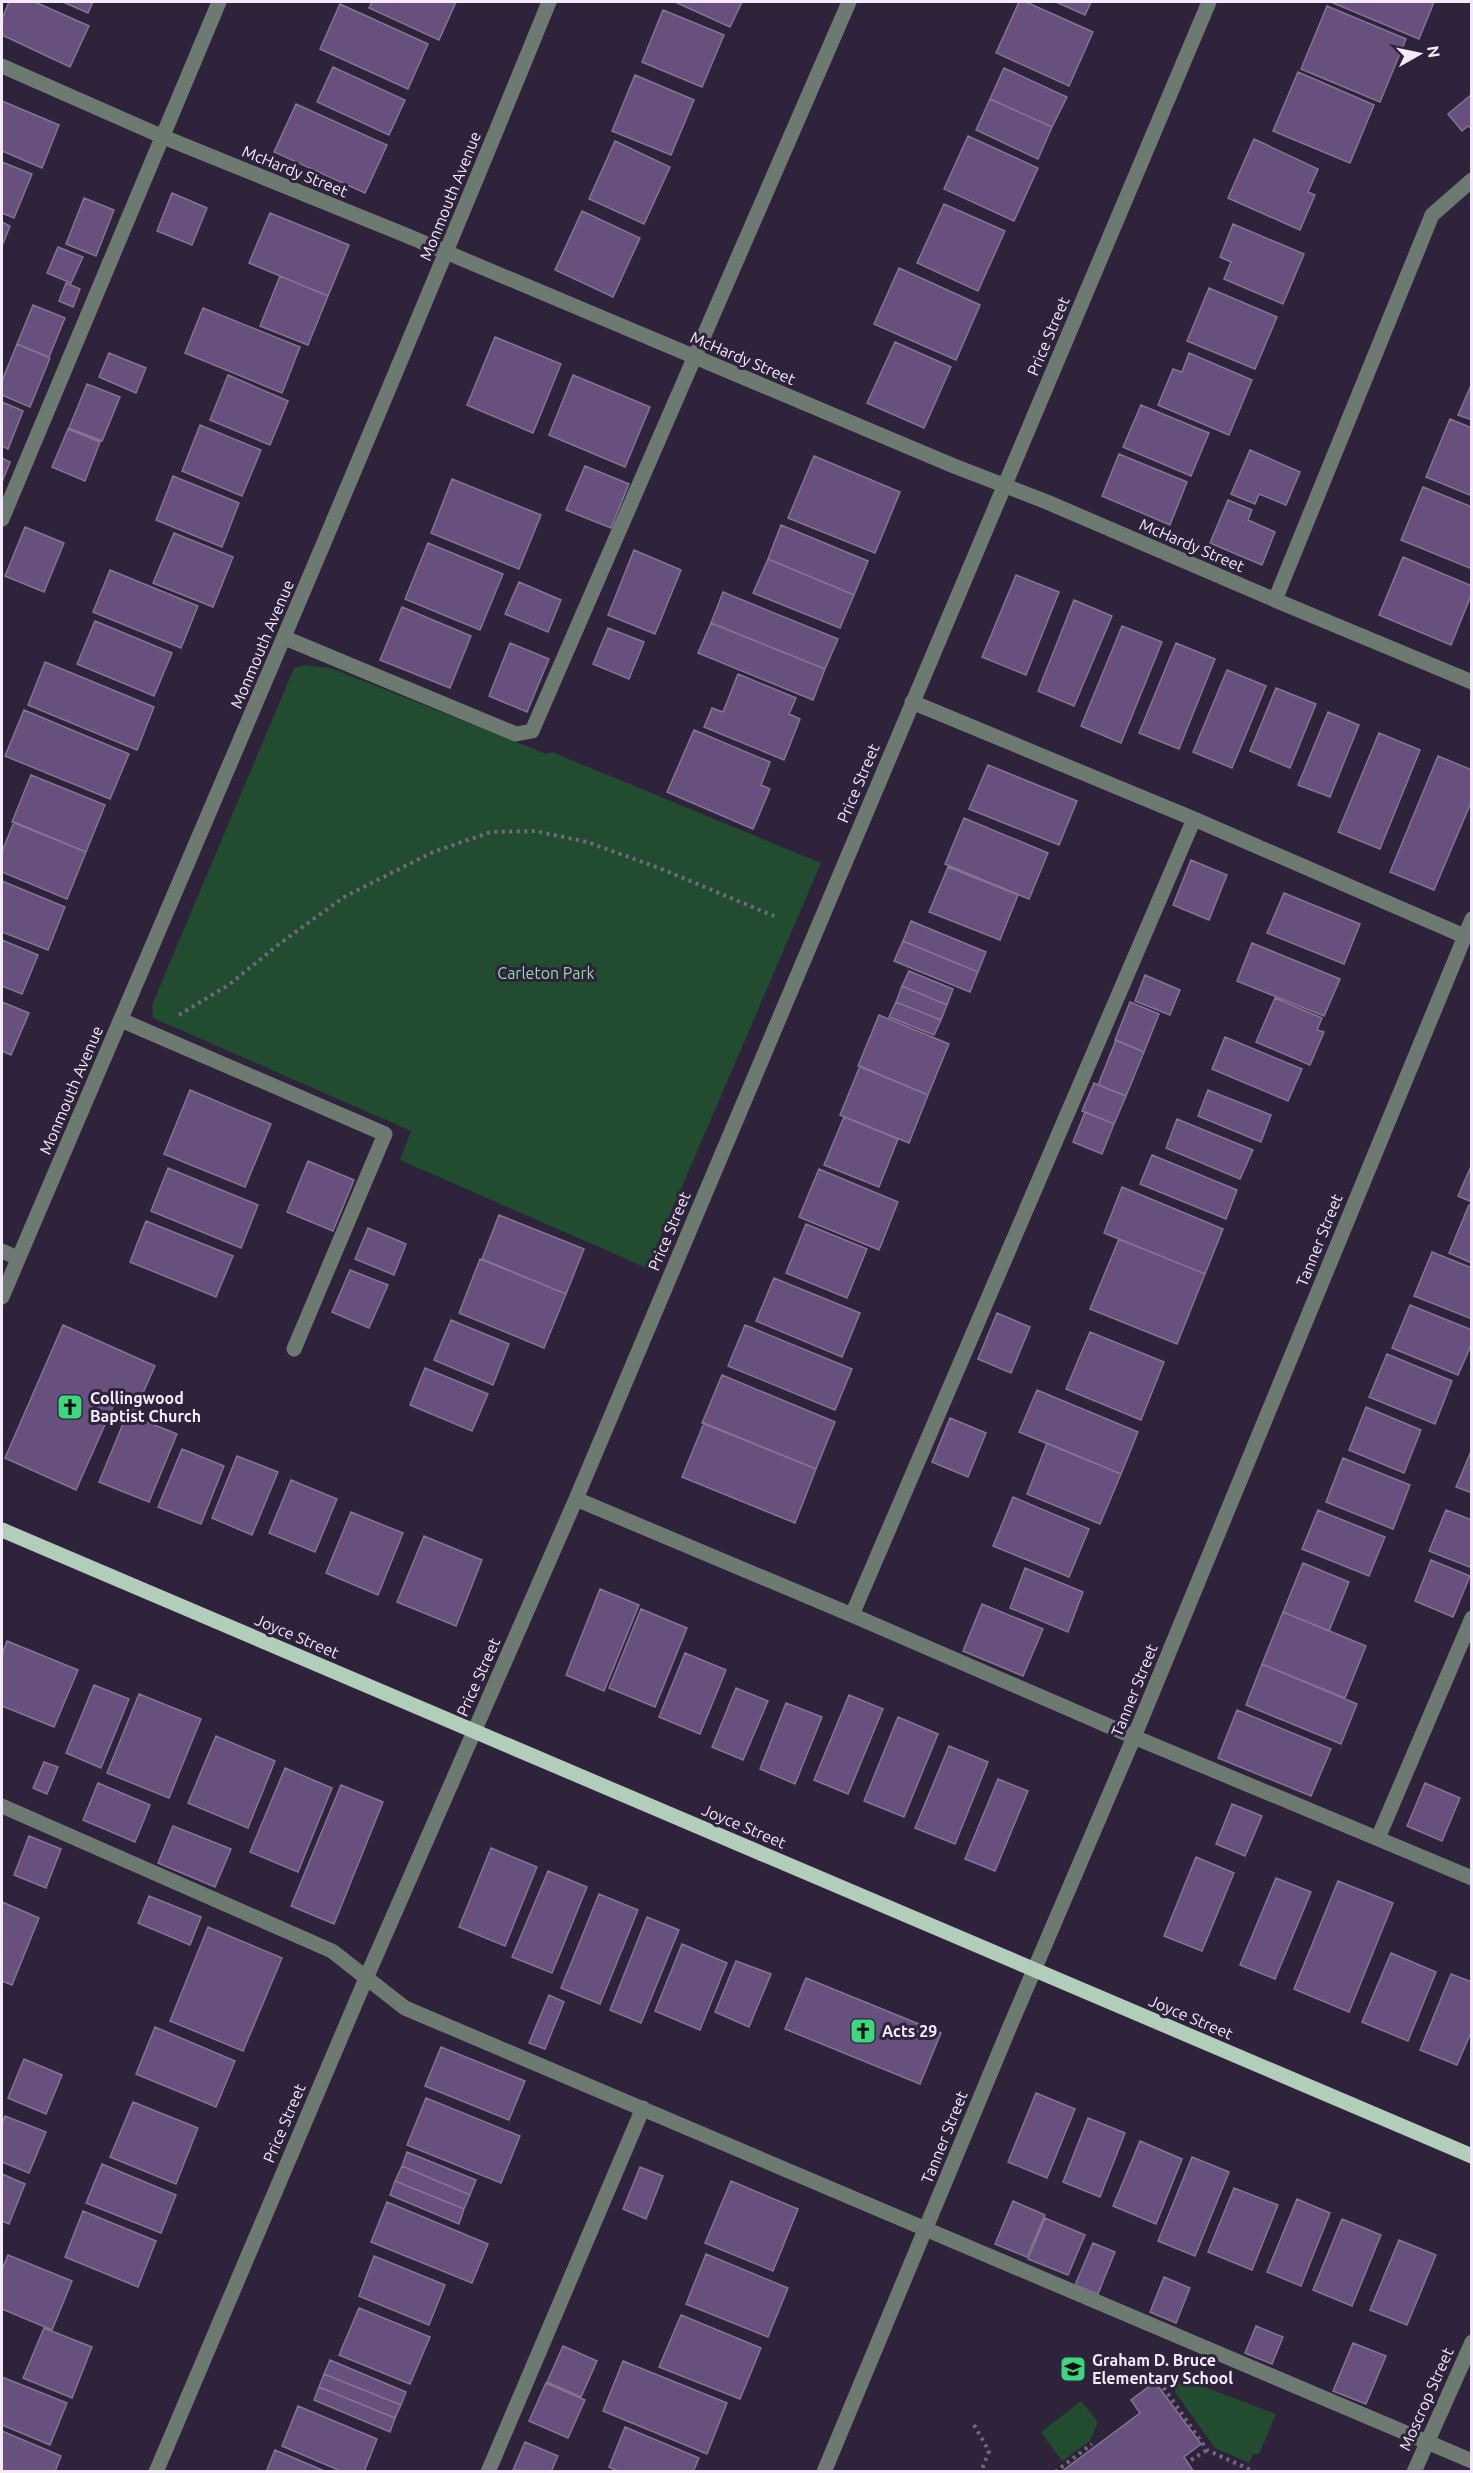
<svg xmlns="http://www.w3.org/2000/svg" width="1473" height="2473" font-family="Ubuntu,sans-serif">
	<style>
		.green { fill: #214c30 }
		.building { fill: #68507e; stroke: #837592; stroke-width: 1.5 }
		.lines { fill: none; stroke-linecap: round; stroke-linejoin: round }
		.path { stroke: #73687e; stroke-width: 4; stroke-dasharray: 3 4.5; stroke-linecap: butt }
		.minor { stroke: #6d7a71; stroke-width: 15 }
		.major { stroke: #b2cdb9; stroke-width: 15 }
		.labels { text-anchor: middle; stroke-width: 6; stroke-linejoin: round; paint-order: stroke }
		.street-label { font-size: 16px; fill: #f3ebfc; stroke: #2f223b }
		.park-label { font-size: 16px; fill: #8fdca6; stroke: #2f223b }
		.poi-label { font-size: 16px; font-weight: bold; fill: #f3ebfc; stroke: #2f223b; text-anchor: start }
	</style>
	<rect width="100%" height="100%" fill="#2f223b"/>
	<path class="green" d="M305,665L331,668L546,754L552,752L821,863L647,1268L400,1160L411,1131L153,1018L152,1005L294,668Z
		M1179,2377L1276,2414L1259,2454H1253L1249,2463L1215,2448L1175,2392Z
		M1081,2401L1098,2422L1090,2441L1062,2461L1041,2432Z"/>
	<path class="building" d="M9,2H35L89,26L70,67L2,35V19Z
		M63,2H93L88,13Z
		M372,2H456L439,40L369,8Z
		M675,2H742L730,27Z
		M1019,2H1026L1093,32L1069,86L996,53Z
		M1056,2H1091L1085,15Z
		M1334,2H1434L1419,39L1333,3Z
		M340,4L428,44L408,89L320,49Z
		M1327,6L1406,39L1380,102L1301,69Z
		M663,10L724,35L702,87L642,62Z
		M333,67L405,100L389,135L317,102Z
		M1004,68L1067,97L1052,127L990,99Z
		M1298,72L1374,105L1350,163L1273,131Z
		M635,75L694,100L671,155L612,131Z
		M1472,94V129L1468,126L1462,131L1448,114Z
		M990,99L1052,127L1038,159L976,130Z
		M2,101L59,125L42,168L2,151Z
		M296,104L387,145L365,193L274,152Z
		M968,136L1038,168L1014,221L944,189Z
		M1254,139L1318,169L1308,192L1315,195L1300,230L1228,198Z
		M615,141L670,167L644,224L589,199Z
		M2,162L32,174L14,218L2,213Z
		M172,193L207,208L192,245L157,231Z
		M84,198L114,210L96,256L66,244Z
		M944,204L1005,231L978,291L917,263Z
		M582,211L640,238L613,297L555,270Z
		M270,213L349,245L328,296L249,263Z
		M2,222L10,226L2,246Z
		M1233,224L1304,254L1283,304L1224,279L1231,262L1220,257Z
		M58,247L83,257L71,283L47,273Z
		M899,268L980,305L956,360L874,324Z
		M280,276L328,296L308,345L260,326Z
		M66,283L80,289L73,307L59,301Z
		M1209,288L1277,317L1255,369L1187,341Z
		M33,305L65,318L49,357L17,344Z
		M203,308L300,347L282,393L185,353Z
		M495,337L561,364L533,433L467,405Z
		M895,342L951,367L924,428L867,403Z
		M17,344L50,358L30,407L2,395V381Z
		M109,353L146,368L136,393L99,377Z
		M1189,353L1252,380L1229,435L1158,405L1173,369L1182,372Z
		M228,375L288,401L270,445L210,420Z
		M573,375L650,407L625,467L549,435Z
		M1472,383V420L1458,415Z
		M87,384L120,397L102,441L69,428Z
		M2,402L23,411L8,449L2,446Z
		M1141,405L1209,433L1191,476L1123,447Z
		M1450,419L1472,428V496L1426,477Z
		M200,425L261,450L242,496L182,471Z
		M68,429L100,442L85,481L52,467Z
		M1250,450L1300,472L1286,505L1259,494L1255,504L1231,494Z
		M1119,454L1187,482L1170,525L1102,496Z
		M814,456L900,492L875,553L788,518Z
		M2,458L10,462L2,482Z
		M585,466L629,484L611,528L566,510Z
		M173,476L239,503L222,547L156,520Z
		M452,479L541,515L519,569L431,533Z
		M1423,487L1472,507V569L1401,540Z
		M1228,500L1252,510L1248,520L1275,532L1262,565L1210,543Z
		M781,525L868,561L854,595L768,559Z
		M25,527L64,543L44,592L5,576Z
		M174,533L233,557L213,607L153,583Z
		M428,543L503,574L480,630L405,599Z
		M634,550L681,570L655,634L608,615Z
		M1403,557L1472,586V593L1451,645L1379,615Z
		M768,559L854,595L840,628L753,593Z
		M110,570L198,606L181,648L93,612Z
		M1016,575L1059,592L1026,675L982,657Z
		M519,582L561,600L548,632L505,614Z
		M723,592L838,639L825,669L711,623Z
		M1074,600L1112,616L1074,706L1038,691Z
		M402,607L471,636L450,688L380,660Z
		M95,621L172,653L154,696L77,664Z
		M711,623L825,669L813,700L698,653Z
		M1122,626L1162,642L1121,743L1081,726Z
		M608,628L644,642L629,679L593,664Z
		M510,643L549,659L527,712L489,696Z
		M1176,643L1215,659L1179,749L1139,733Z
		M45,662L154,707L137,750L28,705Z
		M1227,670L1266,686L1232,768L1193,752Z
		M738,674L796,698L789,714L800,719L784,760L704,727L712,708L723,712Z
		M1276,688L1316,704L1290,768L1250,751Z
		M24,710L129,754L110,799L5,756Z
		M1328,712L1359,725L1330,797L1298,785Z
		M694,730L770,762L761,785L770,789L753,829L667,792Z
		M1379,733L1420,750L1380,849L1338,832Z
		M1438,756L1472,770V800L1434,890L1390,872Z
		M988,765L1077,801L1059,845L969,809Z
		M31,775L105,805L86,852L12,822Z
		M964,818L1048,853L1029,899L945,864Z
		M14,822L86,852L67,899L2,872V852Z
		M1191,860L1227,875L1209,920L1173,905Z
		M948,867L1018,895L1000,940L929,912Z
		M2,881L65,907L48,950L2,932Z
		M1284,893L1360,924L1344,964L1267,933Z
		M911,921L986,952L978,972L903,941Z
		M2,940L38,955L22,994L2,986Z
		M903,941L978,972L970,992L894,961Z
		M1252,943L1340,979L1324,1016L1237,981Z
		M909,971L953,989L947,1005L902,986Z
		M1145,975L1180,990L1170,1015L1135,1001Z
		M902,986L947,1005L941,1020L896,1002Z
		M1275,998L1322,1018L1317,1030L1324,1032L1310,1065L1256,1042Z
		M2,1002L29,1013L11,1055L2,1051Z
		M896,1002L941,1020L934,1035L889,1017Z
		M1130,1002L1159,1014L1144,1052L1115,1040Z
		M879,1015L949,1044L928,1095L858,1066Z
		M1225,1037L1302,1069L1288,1101L1212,1069Z
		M1116,1040L1144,1052L1126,1096L1098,1085Z
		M860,1066L928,1095L909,1143L840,1115Z
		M1094,1083L1126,1096L1114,1124L1082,1111Z
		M190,1090L271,1124L245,1187L164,1154Z
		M1208,1090L1271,1115L1261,1142L1198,1116Z
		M1085,1112L1114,1124L1102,1154L1073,1142Z
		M844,1117L898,1139L879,1187L824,1165Z
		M1177,1119L1253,1150L1240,1179L1166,1148Z
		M1152,1155L1237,1190L1226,1219L1140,1184Z
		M308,1161L354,1180L333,1231L287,1212Z
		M1472,1164V1202L1458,1196Z
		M168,1168L258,1205L241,1248L151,1211Z
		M819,1169L898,1202L879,1250L799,1217Z
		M1122,1187L1223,1229L1205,1274L1104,1233Z
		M1469,1205L1472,1206V1263L1449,1253Z
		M499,1215L584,1249L566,1294L482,1259Z
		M146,1221L233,1256L216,1297L130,1262Z
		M806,1224L867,1249L847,1298L786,1273Z
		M368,1228L406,1244L394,1275L355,1259Z
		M1119,1239L1205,1274L1177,1344L1090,1309Z
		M1432,1252L1472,1268V1319L1414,1296Z
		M480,1259L566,1294L544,1348L459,1313Z
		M350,1270L388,1285L369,1328L332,1312Z
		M774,1278L860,1313L842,1357L756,1321Z
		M1410,1305L1472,1330V1343L1458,1375L1392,1348Z
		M997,1313L1030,1327L1011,1373L978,1359Z
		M451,1320L509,1344L493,1385L434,1360Z
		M63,1325L155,1366L135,1411L115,1402L76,1490L5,1458Z
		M745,1325L852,1369L835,1410L728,1366Z
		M1090,1332L1164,1362L1141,1420L1066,1389Z
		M1387,1354L1452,1381L1435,1424L1369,1397Z
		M425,1368L488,1394L472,1431L410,1405Z
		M722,1375L835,1422L816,1469L702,1423Z
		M1037,1390L1138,1432L1121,1474L1019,1432Z
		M1366,1407L1421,1430L1404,1473L1349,1450Z
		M127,1414L177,1434L149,1502L99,1482Z
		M950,1418L986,1433L968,1477L932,1462Z
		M704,1423L816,1469L795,1523L682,1477Z
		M1047,1443L1121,1474L1100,1524L1027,1494Z
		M182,1449L224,1466L201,1524L158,1507Z
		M1472,1449V1493L1456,1487Z
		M237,1456L278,1472L252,1535L212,1518Z
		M1343,1458L1410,1485L1393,1529L1326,1502Z
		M291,1480L337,1499L315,1552L269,1533Z
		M1013,1497L1089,1529L1069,1577L993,1546Z
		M1318,1510L1385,1537L1369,1576L1302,1549Z
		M1446,1510L1472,1520V1568L1429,1551Z
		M351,1512L403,1533L378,1595L326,1573Z
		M424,1536L482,1560L456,1626L397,1602Z
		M1431,1560L1470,1576L1453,1617L1415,1601Z
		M1303,1563L1349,1582L1329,1631L1283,1612Z
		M1025,1568L1083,1592L1068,1632L1010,1608Z
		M600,1589L639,1605L604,1691L566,1675Z
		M982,1604L1043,1629L1023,1676L963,1651Z
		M641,1609L687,1628L655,1707L609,1688Z
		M1283,1612L1366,1646L1345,1698L1262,1664Z
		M7,1641L78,1670L54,1727L2,1706V1655Z
		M685,1653L726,1670L700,1734L659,1717Z
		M1262,1664L1357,1704L1341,1744L1246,1705Z
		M94,1685L129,1699L101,1768L66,1753Z
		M736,1688L768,1701L743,1760L712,1747Z
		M139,1694L201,1719L169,1798L107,1773Z
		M849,1695L883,1709L848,1794L814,1780Z
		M786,1703L822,1717L795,1784L760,1769Z
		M1237,1710L1331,1749L1311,1796L1218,1758Z
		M898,1717L938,1734L904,1817L864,1801Z
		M216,1736L275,1761L248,1828L188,1803Z
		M949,1746L988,1762L955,1844L915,1828Z
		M44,1762L58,1767L47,1794L33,1788Z
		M285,1768L332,1788L298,1872L250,1852Z
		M998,1779L1028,1791L995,1871L965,1859Z
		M98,1783L150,1805L135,1842L83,1820Z
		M1425,1783L1460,1798L1442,1841L1407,1826Z
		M341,1785L383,1802L334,1924L291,1906Z
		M1232,1804L1262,1816L1245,1856L1216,1844Z
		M173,1826L231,1849L215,1887L158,1863Z
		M29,1836L61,1849L46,1888L14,1875Z
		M491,1848L537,1867L505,1946L459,1927Z
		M1196,1857L1234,1873L1202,1951L1164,1936Z
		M548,1871L587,1887L552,1973L512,1957Z
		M1276,1878L1311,1892L1275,1979L1240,1965Z
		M1338,1881L1393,1903L1349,2012L1294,1989Z
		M599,1894L638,1910L600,2004L561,1988Z
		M149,1896L201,1917L190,1945L138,1923Z
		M2,1902L39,1918L12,1985L2,1981Z
		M647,1917L679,1930L641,2023L610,2010Z
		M208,1927L282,1958L243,2051L170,2021Z
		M682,1944L727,1963L700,2030L655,2011Z
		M1391,1953L1436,1972L1408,2041L1362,2022Z
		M736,1961L771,1974L749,2027L715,2012Z
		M1451,1974L1472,1982V2030L1457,2065L1420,2050Z
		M806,1978L941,2033L920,2084L785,2029Z
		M549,1995L564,2002L545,2049L529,2043Z
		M155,2027L235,2061L216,2107L136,2074Z
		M441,2047L525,2081L509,2120L425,2086Z
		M24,2059L62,2075L46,2114L8,2098Z
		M1036,2093L1075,2109L1047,2178L1008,2162Z
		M426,2098L520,2136L501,2183L407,2145Z
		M133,2102L198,2128L176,2184L110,2157Z
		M5,2116L46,2132L29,2173L2,2162V2124Z
		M1088,2118L1125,2133L1100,2197L1063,2182Z
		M1140,2141L1182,2159L1156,2224L1113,2206Z
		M407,2152L476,2180L470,2195L402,2166Z
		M1192,2157L1229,2172L1195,2256L1158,2241Z
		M102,2164L176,2195L161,2233L86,2203Z
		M402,2166L470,2195L464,2209L395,2181Z
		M640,2167L663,2176L646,2219L623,2209Z
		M2,2174L25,2184L9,2224L2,2221Z
		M395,2181L464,2209L459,2224L390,2195Z
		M731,2181L798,2209L773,2271L705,2243Z
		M1234,2188L1278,2205L1252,2270L1208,2252Z
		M1297,2199L1330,2213L1301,2286L1267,2272Z
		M1013,2201L1045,2215L1027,2257L995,2244Z
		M387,2202L488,2244L472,2283L371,2242Z
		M83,2211L156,2241L138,2287L65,2257Z
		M1045,2218L1085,2235L1068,2275L1028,2259Z
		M1342,2219L1381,2235L1352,2306L1313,2290Z
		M1399,2240L1436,2255L1407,2325L1370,2310Z
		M1093,2243L1115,2252L1098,2294L1075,2285Z
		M706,2254L788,2288L768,2337L686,2304Z
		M8,2255L72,2281L52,2330L2,2309V2270Z
		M374,2256L445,2285L429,2325L359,2296Z
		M1164,2277L1190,2288L1176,2323L1150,2312Z
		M359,2308L430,2337L410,2384L339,2355Z
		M681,2315L761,2348L740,2399L659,2367Z
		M1256,2326L1283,2337L1272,2364L1245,2353Z
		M44,2328L92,2347L72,2398L23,2378Z
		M1353,2343L1386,2356L1366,2404L1333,2391Z
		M563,2346L597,2361L581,2397L547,2382Z
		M330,2360L406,2392L401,2405L324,2374Z
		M623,2361L727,2403L707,2454L603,2411Z
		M324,2374L401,2405L395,2418L319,2387Z
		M2,2377L67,2403L50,2445L2,2425Z
		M1155,2382L1201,2444L1184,2457L1194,2472H1061L1140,2413L1131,2400Z
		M546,2383L585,2400L568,2438L529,2421Z
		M319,2387L395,2418L390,2432L314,2400Z
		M298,2406L377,2439L364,2472H343L282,2446Z
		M625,2427L699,2458L693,2472H620L609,2467Z
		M2,2431L61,2456L55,2472H2Z
		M525,2442L558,2456L551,2472L513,2470Z
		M275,2450L327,2472H266Z"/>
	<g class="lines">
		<path class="path" d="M179,1015L230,984L279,944L344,897L433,852L491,832L535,831L587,842L659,868L774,916
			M1152,2381H1159L1207,2450L1255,2472
			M974,2425L989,2451L981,2472
			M1191,2460L1207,2450
			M1055,2472L1092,2444"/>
		<path class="minor" d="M2,66L161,136L403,234L954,466L1047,502L1275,600L1472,682
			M2,519L219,2
			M1275,600L1432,215L1472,180
			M285,638L516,734L532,731L849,2
			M912,702L1194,819L1464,936
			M121,1020L385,1134L294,1349
			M2,1251L18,1258
			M2,1297C186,866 372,436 549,2
			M576,1499L852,1615L1134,1737L1472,1878
			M852,1615L1194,819
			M2,1806L332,1951L405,2008L1472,2461
			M1378,1838L1472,1618
			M156,2472L367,1976L576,1499L1209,2
			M488,2472L643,2108
			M824,2472L1008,2031L1134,1737L1472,919
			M1414,2472L1472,2342"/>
		<path class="major" d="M2,1530L1472,2156"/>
	</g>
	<defs>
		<g id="church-square" transform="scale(1.35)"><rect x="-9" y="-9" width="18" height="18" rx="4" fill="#3cd77e" stroke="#2f223b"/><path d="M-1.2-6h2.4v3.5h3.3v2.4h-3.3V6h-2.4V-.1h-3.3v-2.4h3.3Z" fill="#111"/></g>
		<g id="school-square" transform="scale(1.35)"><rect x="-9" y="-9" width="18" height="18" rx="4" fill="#3cd77e" stroke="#2f223b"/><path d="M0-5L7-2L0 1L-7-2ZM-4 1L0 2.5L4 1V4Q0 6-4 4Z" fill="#111"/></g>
	</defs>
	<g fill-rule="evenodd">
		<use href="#church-square" x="70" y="1407"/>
		<use href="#church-square" x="863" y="2031"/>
		<use href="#school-square" x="1073" y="2369"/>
	</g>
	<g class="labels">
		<g class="street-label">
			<text transform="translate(295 171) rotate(22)" y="6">McHardy Street</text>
			<text transform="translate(450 196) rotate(-68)" y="6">Monmouth Avenue</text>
			<text transform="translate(1048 336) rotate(-67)" y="6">Price Street</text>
			<text transform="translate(743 358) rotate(23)" y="6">McHardy Street</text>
			<text transform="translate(1192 545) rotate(23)" y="6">McHardy Street</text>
			<text transform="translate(262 644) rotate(-67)" y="6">Monmouth Avenue</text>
			<text transform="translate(858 783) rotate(-67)" y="6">Price Street</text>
			<text transform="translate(71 1090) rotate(-67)" y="6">Monmouth Avenue</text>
			<text transform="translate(669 1231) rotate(-67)" y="6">Price Street</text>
			<text transform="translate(1319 1240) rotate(-68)" y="6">Tanner Street</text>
			<text transform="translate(297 1636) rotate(23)" y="6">Joyce Street</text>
			<text transform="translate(478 1677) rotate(-66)" y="6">Price Street</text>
			<text transform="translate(1134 1690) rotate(-68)" y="6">Tanner Street</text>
			<text transform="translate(744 1826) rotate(23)" y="6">Joyce Street</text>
			<text transform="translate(1191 2017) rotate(23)" y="6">Joyce Street</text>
			<text transform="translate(284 2123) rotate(-67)" y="6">Price Street</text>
			<text transform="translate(944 2137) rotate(-68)" y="6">Tanner Street</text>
			<text transform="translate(1426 2399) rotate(-66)" y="6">Moscrop Street</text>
		</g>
		<g class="park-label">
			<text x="546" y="979">Carleton Park</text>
		</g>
		<g class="poi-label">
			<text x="90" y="1404">Collingwood<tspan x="90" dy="18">Baptist Church</tspan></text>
			<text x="882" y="2037">Acts 29</text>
			<text x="1092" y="2366">Graham D. Bruce<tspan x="1092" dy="18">Elementary School</tspan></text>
		</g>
	</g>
	<rect width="1473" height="2473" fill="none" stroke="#f3ebfc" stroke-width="6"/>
	<g transform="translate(1419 54) rotate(81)" stroke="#2f223b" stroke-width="4.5" paint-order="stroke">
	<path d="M0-4.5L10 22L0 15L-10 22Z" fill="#f3ebfc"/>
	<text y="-9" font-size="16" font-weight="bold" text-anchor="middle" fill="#f3ebfc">N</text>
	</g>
</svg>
